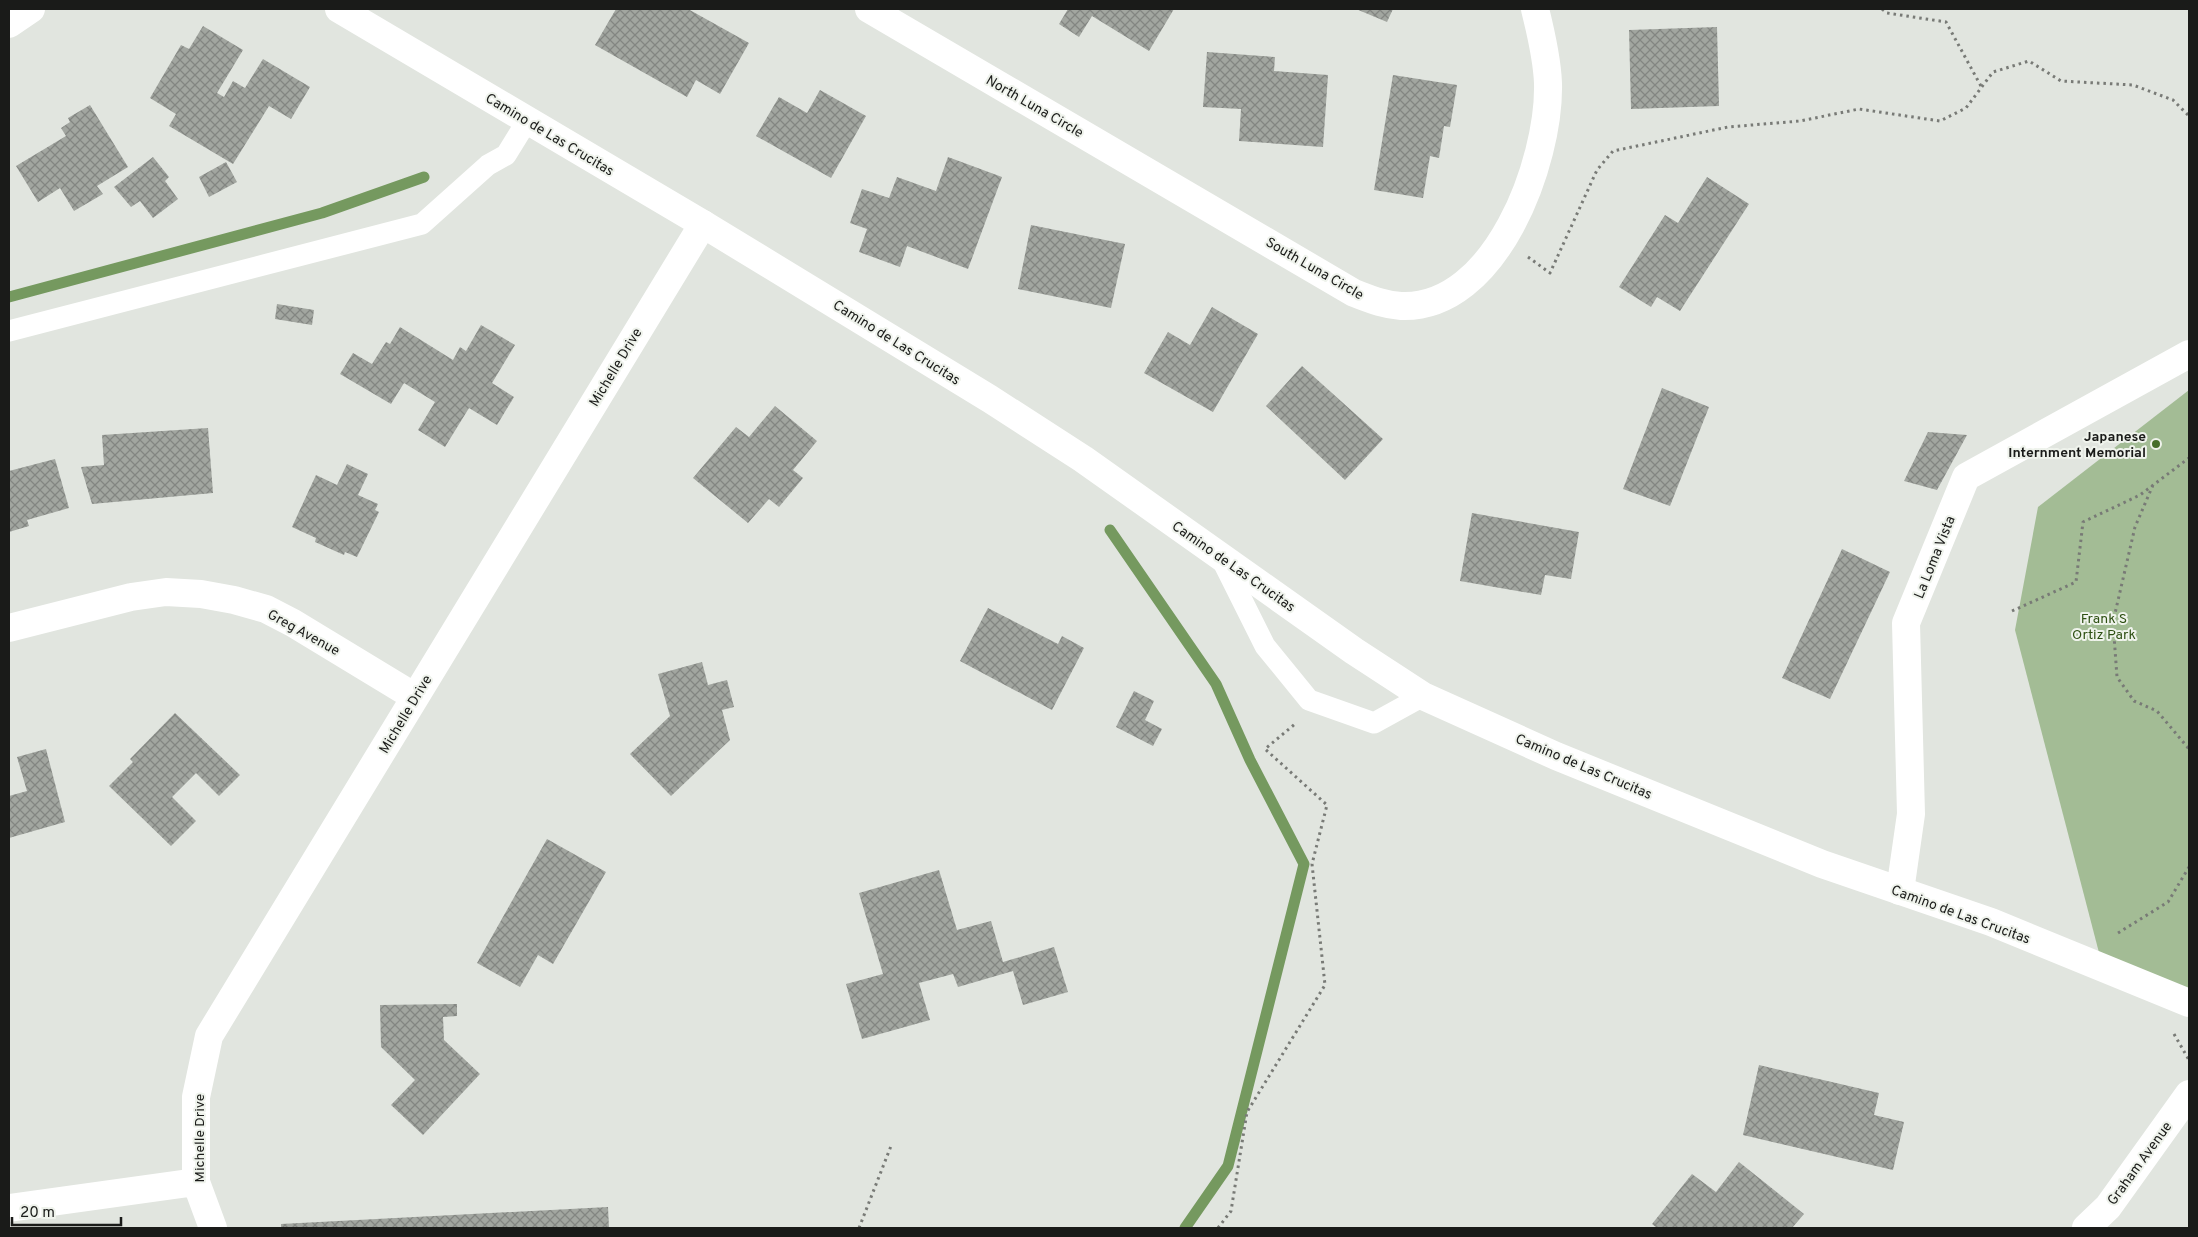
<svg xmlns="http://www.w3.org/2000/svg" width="2198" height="1237" font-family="Overpass,sans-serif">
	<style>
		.park { fill: #a3bc95 }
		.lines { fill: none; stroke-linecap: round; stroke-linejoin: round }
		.stream { stroke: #75995f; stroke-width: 11 }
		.building { fill: url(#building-cross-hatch) }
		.path { stroke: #787a76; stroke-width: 3; stroke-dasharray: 2.5 4; stroke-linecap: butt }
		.lane { stroke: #fff; stroke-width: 21 }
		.street { stroke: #fff; stroke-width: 28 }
		.secondary { stroke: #fff; stroke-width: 28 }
		.poi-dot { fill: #466e2a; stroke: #eff3ec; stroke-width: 2 }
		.labels { text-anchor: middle; stroke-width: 4; stroke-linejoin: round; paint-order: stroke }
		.street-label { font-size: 14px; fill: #1a1b19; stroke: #eff3ec }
		.poi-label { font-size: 14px; font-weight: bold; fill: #1a1b19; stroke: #eff3ec; text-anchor: end }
		.park-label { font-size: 14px; fill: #2e5013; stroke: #eff3ec }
	</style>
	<defs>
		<pattern id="building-cross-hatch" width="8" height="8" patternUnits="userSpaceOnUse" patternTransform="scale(1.25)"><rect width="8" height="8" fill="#a2a6a0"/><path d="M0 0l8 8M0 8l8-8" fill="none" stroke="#838682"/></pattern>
	</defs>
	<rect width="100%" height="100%" fill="#e1e5df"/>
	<path class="park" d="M2189,390V1017L2103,968L2015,630L2038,507Z"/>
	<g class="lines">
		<path class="stream" d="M9,297L322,213L424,177
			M1110,530L1216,684L1250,760L1304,864L1228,1166L1185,1228"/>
	</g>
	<path class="building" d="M616,9H688L749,43L720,94L696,80L687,97L595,45Z
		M1068,9H1174L1149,51L1092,16L1079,37L1059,24Z
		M1356,9H1393L1387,22Z
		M203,26L243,50L217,93L224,97L233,81L245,88L263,59L310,87L291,119L269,106L233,164L169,126L176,114L150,98L181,45L189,49Z
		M1717,27L1719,106L1631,109L1629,30Z
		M1207,52L1275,57L1274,71L1328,75L1323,147L1239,141L1241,109L1203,107Z
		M1393,75L1457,85L1450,127L1444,126L1439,158L1430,156L1423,198L1374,190Z
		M820,90L866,116L831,178L756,136L779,97L807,113Z
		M90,105L128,167L97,186L103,194L74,211L60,188L38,202L16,166L66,136L61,128L70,122L68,118Z
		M153,157L169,177L165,181L178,199L153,218L140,201L131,207L114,187Z
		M948,157L1002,177L968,269L907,246L900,267L859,252L867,229L850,223L862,189L889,198L897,177L936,191Z
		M226,162L237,182L209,197L199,177Z
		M1707,177L1749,204L1680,311L1657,297L1651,307L1619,287L1665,215L1678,223Z
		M1031,225L1125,244L1111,308L1018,289Z
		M277,304L314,310L312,325L275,319Z
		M1212,307L1258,334L1213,412L1144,373L1168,332L1190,345Z
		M481,325L515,345L492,383L514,397L497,425L469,408L445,447L418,430L435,402L404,383L391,404L340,374L353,353L372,364L386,342L390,344L400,327L453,360L460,347L466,351Z
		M1302,366L1383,439L1345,480L1266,406Z
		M1662,388L1709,407L1670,506L1623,489Z
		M775,406L817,441L793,470L803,478L779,507L769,499L748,523L693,478L736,427L749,437Z
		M208,428L213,493L92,504L81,467L104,465L102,435Z
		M1928,432L1967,435L1937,490L1904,481Z
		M55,459L69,508L27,520L29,526L9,532V471Z
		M347,464L368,474L358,495L378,504L375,510L379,512L357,557L345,552L344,555L315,542L316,538L292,527L316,475L337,485Z
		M1472,513L1579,532L1571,579L1545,575L1541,595L1460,581Z
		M1842,549L1890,572L1830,699L1782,678Z
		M988,608L1058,644L1062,636L1084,648L1052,710L960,661Z
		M702,662L708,685L727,680L734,707L722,710L730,740L671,796L630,754L670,716L658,674Z
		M1134,691L1154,701L1145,720L1162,729L1153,746L1116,727Z
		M175,713L240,775L219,796L196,773L172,797L196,821L171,846L109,786L133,762L130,759Z
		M46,749L65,822L9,838V796L27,791L17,757Z
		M547,839L606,872L553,964L538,955L520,987L477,963Z
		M939,870L957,930L991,921L1003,962L1054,947L1068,992L1023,1005L1013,971L958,987L953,974L919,983L930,1020L862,1039L846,984L883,974L859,893Z
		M457,1004V1016L443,1017L444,1040L480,1074L423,1135L391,1105L415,1080L381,1047L380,1005Z
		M1759,1065L1879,1093L1874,1115L1904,1122L1893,1170L1743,1135Z
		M1739,1162L1804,1214L1792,1228H1657L1652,1224L1692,1174L1716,1192Z
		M608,1207L609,1228H281V1224Z"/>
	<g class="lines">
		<path class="path" d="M1882,9L1887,13L1946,22L1982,88
			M1528,257L1550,273L1597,170L1613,151L1728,127L1800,121L1859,109L1940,121L1966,108L1993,72L2029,61L2061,81L2133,85L2173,100L2189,116
			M2153,485L2135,527L2113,622L2117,677L2134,701L2157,711L2189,749
			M2012,611L2076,582L2083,522L2140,495L2189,458
			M2118,933L2168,902L2189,867
			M2174,1034L2189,1060
			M859,1228L891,1146
			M1218,1228L1231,1211L1247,1112L1325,985L1312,864L1327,805L1265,749L1295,724"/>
		<path class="lane" d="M9,331L422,224L488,165L506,155L527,121
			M1220,556L1265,646L1309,700L1374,723L1423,696"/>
		<path class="street" d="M869,9L1354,293C1370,299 1384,305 1401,306C1496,310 1550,161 1548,83C1547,58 1541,33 1535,9
			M9,628L131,597L166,592L201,594L234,600L266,609L293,623L415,697
			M1900,891L1911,814L1906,623L1966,477L2189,354
			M9,1208L196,1182
			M213,1228L196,1182V1097L209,1036L703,224
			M2086,1228L2108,1207L2189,1094"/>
		<path class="secondary" d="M339,9L703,224L990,399L1083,459L1354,651L1423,696L1556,756L1822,864L1991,922L2189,1003
			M9,24L31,9"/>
	</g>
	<circle class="poi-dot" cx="2156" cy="444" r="5"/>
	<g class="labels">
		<g class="street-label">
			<text transform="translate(1035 106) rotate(30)" y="5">North Luna Circle</text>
			<text transform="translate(550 134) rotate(31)" y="5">Camino de Las Crucitas</text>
			<text transform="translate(1315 268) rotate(30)" y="5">South Luna Circle</text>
			<text transform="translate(897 342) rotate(32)" y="5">Camino de Las Crucitas</text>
			<text transform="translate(615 367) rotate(-59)" y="5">Michelle Drive</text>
			<text transform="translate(1934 557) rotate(-68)" y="5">La Loma Vista</text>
			<text transform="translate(1234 566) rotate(35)" y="5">Camino de Las Crucitas</text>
			<text transform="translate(304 632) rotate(29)" y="5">Greg Avenue</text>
			<text transform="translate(405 714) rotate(-59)" y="5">Michelle Drive</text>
			<text transform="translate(1584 766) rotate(23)" y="5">Camino de Las Crucitas</text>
			<text transform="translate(1961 914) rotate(20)" y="5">Camino de Las Crucitas</text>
			<text transform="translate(199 1138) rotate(-90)" y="5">Michelle Drive</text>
			<text transform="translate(2139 1163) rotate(-54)" y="5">Graham Avenue</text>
		</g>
		<g class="poi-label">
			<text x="2146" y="441">Japanese<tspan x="2146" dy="16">Internment Memorial</tspan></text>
		</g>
		<g class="park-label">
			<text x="2104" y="623">Frank S<tspan x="2104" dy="16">Ortiz Park</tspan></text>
		</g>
	</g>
	<rect width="2198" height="1237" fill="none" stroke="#1a1b19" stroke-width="20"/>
	<path d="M12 1217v8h109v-8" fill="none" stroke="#1a1b19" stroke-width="2.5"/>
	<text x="20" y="1217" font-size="15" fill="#1a1b19" stroke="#eff3ec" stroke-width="4" paint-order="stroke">20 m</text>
</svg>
